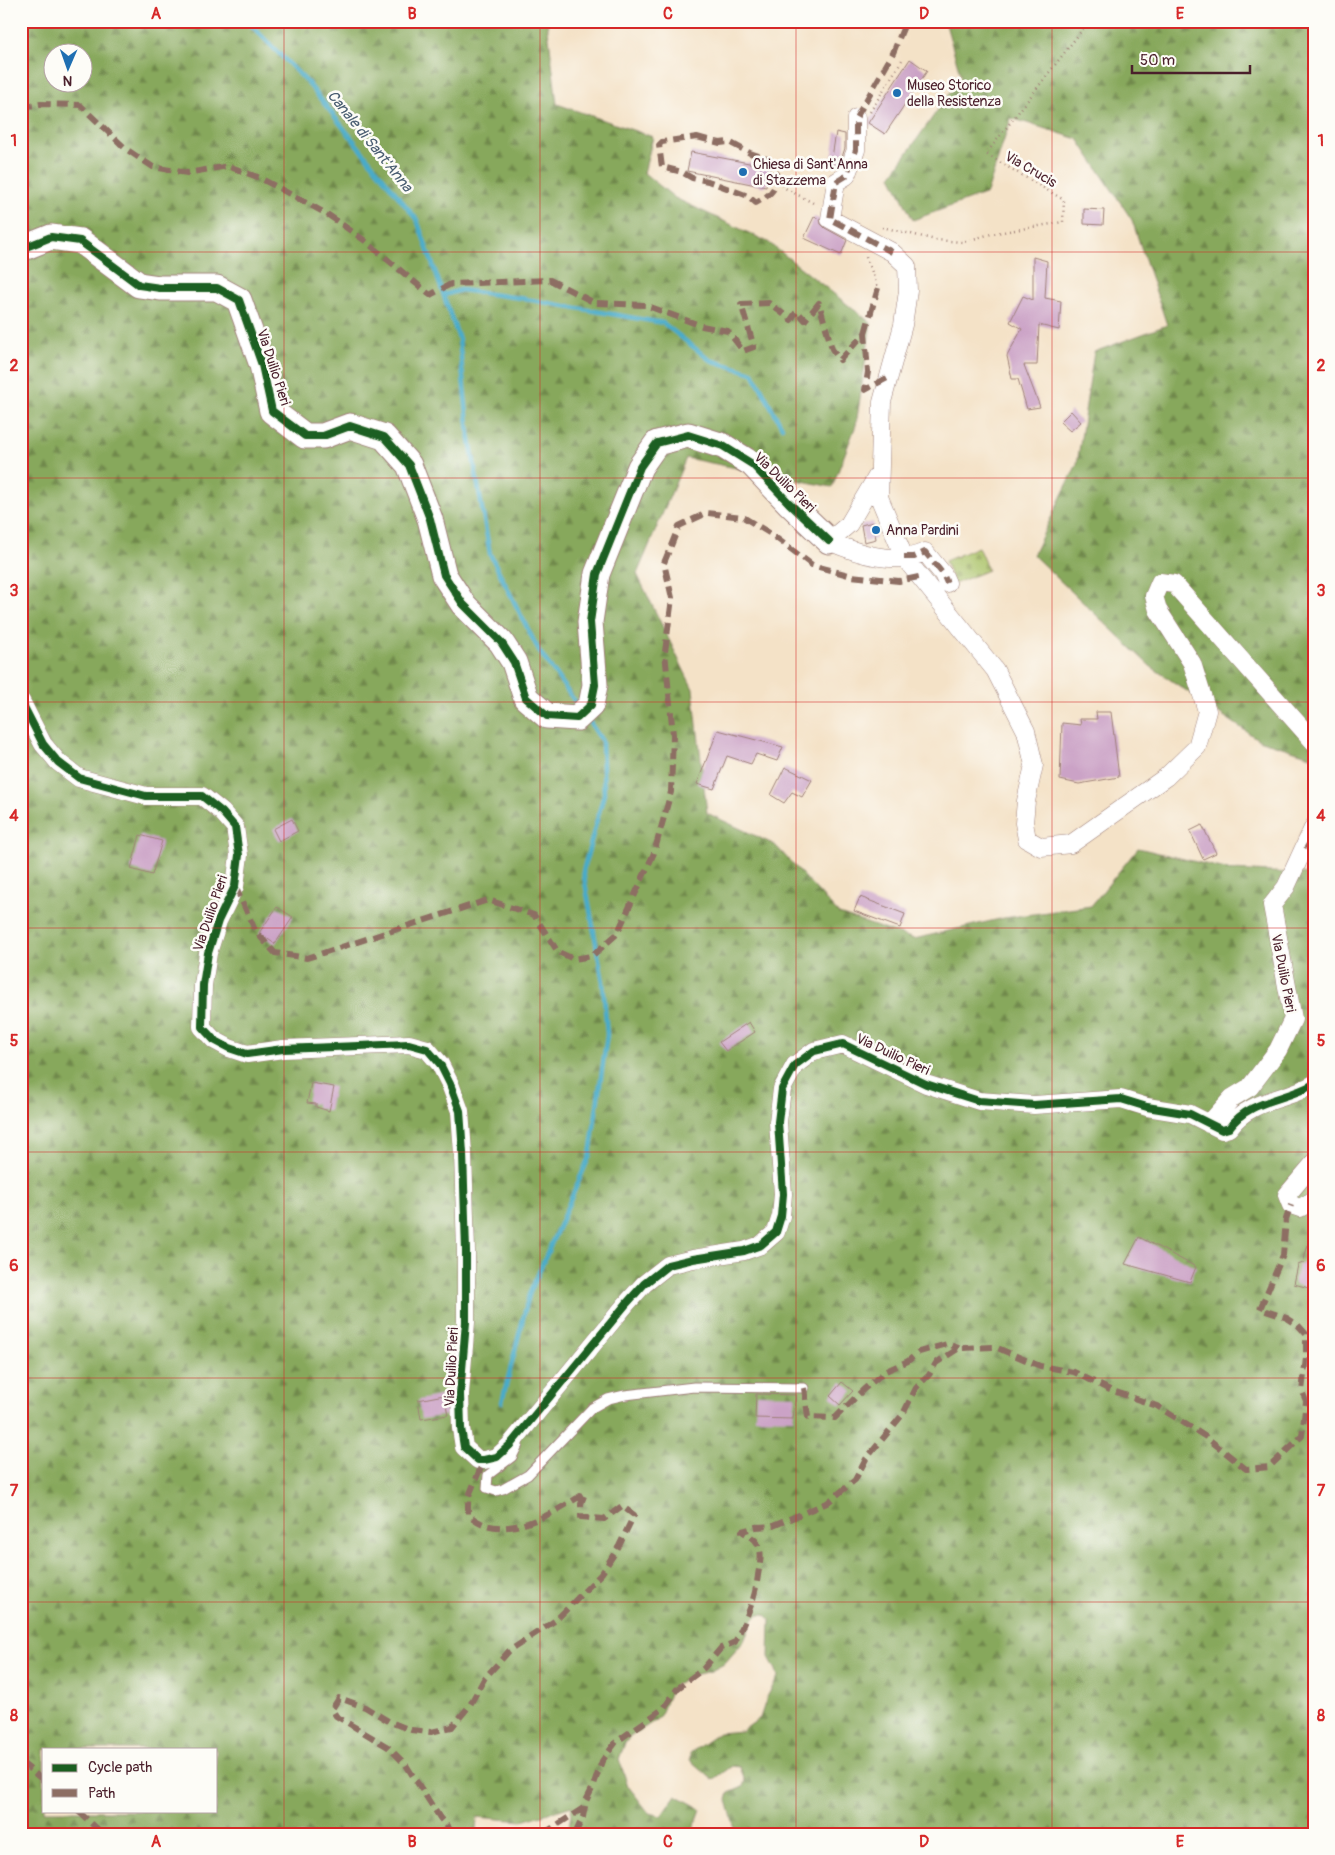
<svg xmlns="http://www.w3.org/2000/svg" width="1335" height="1855" font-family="Pangolin,sans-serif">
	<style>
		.forest { fill: url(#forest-firs); stroke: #686444; fill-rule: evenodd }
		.cemetery { fill: url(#cemetery-stones); stroke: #7a7049 }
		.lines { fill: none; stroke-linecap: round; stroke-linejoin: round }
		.stream { stroke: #49abc9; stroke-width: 4.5 }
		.building { fill: #cba2c6 }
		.lane-casing { stroke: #9f8079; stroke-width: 11 }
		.street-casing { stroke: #9f8079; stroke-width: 19 }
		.secondary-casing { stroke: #9f8079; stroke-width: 27 }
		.path { stroke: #9f8079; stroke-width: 2.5; stroke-dasharray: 1 4; stroke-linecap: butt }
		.lane { stroke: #fff; stroke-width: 9 }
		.street { stroke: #fff; stroke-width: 18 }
		.secondary { stroke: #fff; stroke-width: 25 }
		.quiet { stroke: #8d6e63; stroke-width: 6; stroke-dasharray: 12 6; stroke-linecap: butt }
		.cycleway-casing { stroke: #fdfcf7; stroke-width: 11 }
		.cycleway { stroke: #1b5e20; stroke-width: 8 }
		.grid { fill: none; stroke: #d62828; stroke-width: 1; stroke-opacity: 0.55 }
		.poi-dot { fill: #1f6fb2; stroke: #fdfcf7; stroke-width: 2 }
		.labels { text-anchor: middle; stroke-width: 5; stroke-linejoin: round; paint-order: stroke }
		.poi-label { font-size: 14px; fill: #4a1f2b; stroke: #fdfcf7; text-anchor: start }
		.street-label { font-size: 14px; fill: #4a1f2b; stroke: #fdfcf7 }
		.water-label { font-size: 15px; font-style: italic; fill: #4a5e72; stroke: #fdfcf7 }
		.neatline { fill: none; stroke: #d62828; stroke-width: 2 }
		.grid-label { font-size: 16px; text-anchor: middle; font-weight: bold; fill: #d62828 }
	</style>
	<defs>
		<pattern id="forest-firs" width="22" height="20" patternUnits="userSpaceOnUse" patternTransform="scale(1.25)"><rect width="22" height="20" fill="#87a85c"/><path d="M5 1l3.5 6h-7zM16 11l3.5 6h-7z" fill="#70884c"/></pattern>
		<pattern id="cemetery-stones" width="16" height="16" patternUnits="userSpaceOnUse" patternTransform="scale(1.25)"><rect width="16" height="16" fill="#aac267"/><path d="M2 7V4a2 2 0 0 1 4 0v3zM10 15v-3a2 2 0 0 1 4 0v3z" fill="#94a65a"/></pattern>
	</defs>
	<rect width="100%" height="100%" fill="#fdfcf7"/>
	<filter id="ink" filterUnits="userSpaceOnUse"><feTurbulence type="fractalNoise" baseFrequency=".02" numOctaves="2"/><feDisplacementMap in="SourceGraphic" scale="10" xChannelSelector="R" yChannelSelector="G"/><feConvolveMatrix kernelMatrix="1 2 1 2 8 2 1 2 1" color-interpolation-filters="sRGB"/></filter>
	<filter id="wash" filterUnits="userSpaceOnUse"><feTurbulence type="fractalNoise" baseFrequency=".0096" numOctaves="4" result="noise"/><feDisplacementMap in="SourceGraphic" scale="20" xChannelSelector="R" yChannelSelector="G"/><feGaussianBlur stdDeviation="1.12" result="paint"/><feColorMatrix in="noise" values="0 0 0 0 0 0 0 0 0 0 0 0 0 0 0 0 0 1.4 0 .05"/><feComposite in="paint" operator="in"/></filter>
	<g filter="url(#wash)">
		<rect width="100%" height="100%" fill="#f4e2c7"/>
		<path class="forest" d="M21,21H547L557,104L653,137L644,173L675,198L768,242L871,323L856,425L832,487L686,458L637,574L693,689L707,813L775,845L839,914L914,939L1004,918L1091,906L1138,848L1230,870L1314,874V1834H730L735,1829L727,1800L729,1793L743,1787L745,1780L740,1767L732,1766L713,1780L690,1760V1753L719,1733L742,1731L760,1718L767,1697L778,1677L776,1670L769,1657L770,1619L765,1614H758L753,1620L744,1641L724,1664L711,1671L689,1676L676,1684L668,1696L661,1714L656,1720L630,1737L625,1743L619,1759L628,1786L649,1813L661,1816L676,1795L701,1809L692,1834H568L572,1806L522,1821L477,1817L476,1834H424L397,1825H377L373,1834H21ZM52,52H82V82H52ZM44,1749H216V1811H44Z
			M945,21H1314V757L1259,740L1150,666L1033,555L1077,464L1094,352L1167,325L1132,220L1078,139L1011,118L987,193L913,220L891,176L961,77Z"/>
		<path class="cemetery" d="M978,547L988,570L954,584L945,561Z"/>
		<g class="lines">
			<path class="stream" d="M247,21L307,82L417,220L459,339L469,434L490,554L539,651L578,706
				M444,295L461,290L520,298L663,323L710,360L753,373L782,427
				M502,1402L529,1295L590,1155L607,1035L603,982L583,871L604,794L602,741L587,718"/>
		</g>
		<g id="blocks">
			<path class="building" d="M910,59L927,71L885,134L868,123Z
				M836,132L845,134V148L839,166L831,164Z
				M691,152L770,167L766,187L687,171Z
				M1084,209L1104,210L1103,225L1084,224Z
				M814,217L820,219L821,224L825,228L847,240L841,255L804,238Z
				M1033,257L1047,261L1045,298L1061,301L1059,330L1039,325L1037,365H1024L1040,407L1027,409L1018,379H1012L1007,356L1022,329L1010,322L1023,296L1033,300Z
				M1071,411L1081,422L1070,431L1060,422Z
				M873,522L876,539L864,542L861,525Z
				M1096,712H1111L1119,777L1079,784L1060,780L1062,723L1081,725L1080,719H1097Z
				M718,730L783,747L777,761L756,754L751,764L727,756L714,789L697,784Z
				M785,767L812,780L802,797L792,792L784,803L771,795Z
				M292,819L298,831L279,841L273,829Z
				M1202,825L1216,853L1203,859L1190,831Z
				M140,835L162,841L152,875L131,869Z
				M860,897L905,914L900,928L854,911Z
				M277,907L293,917L275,944L259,933Z
				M749,1022L755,1032L726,1051L719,1042Z
				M311,1083L334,1087L329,1111L316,1107V1104L307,1103Z
				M1139,1237L1196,1267L1190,1282L1125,1264Z
				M1310,1237L1314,1238V1272L1309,1288L1294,1284L1298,1265L1303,1263Z
				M842,1382L853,1391L840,1405L830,1396Z
				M756,1394L796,1395L793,1419L755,1418Z
				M444,1395L448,1415L421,1419L418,1400Z"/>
		</g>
	</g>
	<g filter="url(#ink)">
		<use href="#blocks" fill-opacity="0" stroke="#9f8079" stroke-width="1"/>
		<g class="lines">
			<g class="lane-casing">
				<path id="lane" d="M518,1443V1445L512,1457L488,1475L487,1488L496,1491L503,1489L528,1475L592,1408L608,1399L625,1395L694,1387L804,1388"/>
			</g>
			<g class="street-casing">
				<path id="street" d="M856,118V150L846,176L836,182L830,219L892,252L907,266L908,291L903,325L882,402L879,497L904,557L995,670L1026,731L1034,765L1026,801L1024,823L1027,839L1041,847L1071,844L1166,777L1197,747L1207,711L1192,663L1158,610L1154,596L1160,582L1174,584L1314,742
					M879,473L849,524L829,541C858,554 895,566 925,552L943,574L947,583
					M21,701L43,744L58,762L79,778L146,796H202L222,812L235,827L239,855L235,886L218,921L208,953L203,985L202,1027L214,1040L229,1048L247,1054L283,1049L409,1044L427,1049L440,1064L450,1084L460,1111L463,1153L466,1251V1322L460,1394L461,1428L464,1447L478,1460H484L497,1457L510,1445L627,1303L644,1284L668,1265L693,1259L744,1251L761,1245L776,1232L781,1216L783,1194L778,1122L782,1089L795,1065L814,1051L843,1044L926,1084L979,1101L1034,1105L1121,1099L1147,1107L1190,1114L1222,1130L1229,1128C1250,1099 1285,1101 1314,1084
					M1209,1124L1232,1098L1250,1087L1278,1050L1293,1019L1272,905L1286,887L1314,826
					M1314,1163L1287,1195L1291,1205L1300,1208L1314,1200"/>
			</g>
			<g class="secondary-casing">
				<path id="secondary" d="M21,249L51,237L80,241L139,285L160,288H217L239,300L262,365L272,411L305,436H323L350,426L384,437L409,465L430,519L444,575L463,604L501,642L514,662L526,698L547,716L577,718L591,705L595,685L590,622L597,574L640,467L657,443L688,435L723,446L752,464L789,503L829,541"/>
			</g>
			<path class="path" d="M870,112L902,60
				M768,179L815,204
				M882,227L936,240L962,242L991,234L1063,222L1064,200L986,154L1089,21
				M866,257L878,288"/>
			<use href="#lane" class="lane"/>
			<use href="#street" class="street"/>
			<use href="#secondary" class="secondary"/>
			<path class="quiet" d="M21,107L41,104L80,105L126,149L153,167L187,173L228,166L260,178L327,214L364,240L430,295L451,284L550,280L595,303L645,305L702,326L728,331L743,351L754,347L741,304L769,303L791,320L797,311L805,320L819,303L832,349L840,360L865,333L868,372L865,390L889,377
				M697,137L720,143L729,142L750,153L767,159L775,166C778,188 775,192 756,203L748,196L708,181L692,178L682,172L662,167L659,145L662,142Z
				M892,252L830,219L836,182L846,176L856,150V118L893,53L906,21
				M865,333L878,288
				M904,557H914L925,552L943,574L947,583
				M1305,845L1314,850
				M235,886L256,932L275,953L307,958L488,900L534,915L558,952L574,959L592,956L617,934L654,853L671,792L673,735L665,652L672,598L664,563L679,526L707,513L743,517L771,534L812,565L852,576L899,581L919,577
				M804,1388L808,1417L835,1418L864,1389L886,1371L908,1361L919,1352L947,1344L959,1348
				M21,1762L44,1781
				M78,1811L103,1834
				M454,1834L440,1818L406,1765L388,1747L336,1716L332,1709L339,1698L365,1707L390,1722L411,1730L431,1732L452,1727L470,1705L484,1679L509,1651L556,1620L602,1573L619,1546L634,1515L622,1506L604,1519L581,1517V1504L585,1493C554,1513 501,1546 468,1514V1498L484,1460
				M543,1834L585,1807
				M575,1834L583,1817L586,1801L593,1787L602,1761L616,1742L664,1708L677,1689L704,1668L721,1648L735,1642C746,1619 755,1600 758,1575C760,1562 764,1551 755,1540C752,1537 746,1534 742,1531L756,1527L773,1526L827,1503L855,1480L866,1459L903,1414L916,1388L929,1375L936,1363L959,1348L995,1347L1040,1366L1074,1372L1110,1390L1157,1406L1206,1437L1246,1469L1269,1467L1302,1436L1306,1401L1302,1391L1306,1358V1334L1298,1325L1287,1318L1260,1309L1283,1255L1286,1219L1291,1205"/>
			<g class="cycleway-casing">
				<path id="cycleway" d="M21,249L51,237L80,241L139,285L160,288H217L239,300L262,365L272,411L305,436H323L350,426L384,437L409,465L430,519L444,575L463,604L501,642L514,662L526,698L547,716L577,718L591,705L595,685L590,622L597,574L640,467L657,443L688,435L723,446L752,464L789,503L829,541
					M21,701L43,744L58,762L79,778L146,796H202L222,812L235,827L239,855L235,886L218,921L208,953L203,985L202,1027L214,1040L229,1048L247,1054L283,1049L409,1044L427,1049L440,1064L450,1084L460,1111L463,1153L466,1251V1322L460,1394L461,1428L464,1447L478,1460H484L497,1457L510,1445L627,1303L644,1284L668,1265L693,1259L744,1251L761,1245L776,1232L781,1216L783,1194L778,1122L782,1089L795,1065L814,1051L843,1044L926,1084L979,1101L1034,1105L1121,1099L1147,1107L1190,1114L1222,1130L1229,1128C1250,1099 1285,1101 1314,1084"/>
			</g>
			<use href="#cycleway" class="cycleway"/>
		</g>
	</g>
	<path class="grid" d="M284,21V1834M540,21V1834M796,21V1834M1052,21V1834M21,252H1314M21,478H1314M21,702H1314M21,928H1314M21,1152H1314M21,1378H1314M21,1602H1314"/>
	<g class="poi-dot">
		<circle cx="897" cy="93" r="5"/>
		<circle cx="743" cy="172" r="5"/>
		<circle cx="876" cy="530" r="5"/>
	</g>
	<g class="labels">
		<g class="poi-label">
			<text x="907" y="90">Museo Storico<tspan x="907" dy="16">della Resistenza</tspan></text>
			<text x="753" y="169">Chiesa di Sant'Anna<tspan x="753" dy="16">di Stazzema</tspan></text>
			<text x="886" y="535">Anna Pardini</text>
		</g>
		<g class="street-label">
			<text transform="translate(1031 169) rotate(30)" y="5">Via Crucis</text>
			<text transform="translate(274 367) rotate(72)" y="5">Via Duilio Pieri</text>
			<text transform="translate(785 482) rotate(44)" y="5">Via Duilio Pieri</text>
			<text transform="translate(210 913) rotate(-71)" y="5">Via Duilio Pieri</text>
			<text transform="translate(1284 973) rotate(79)" y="5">Via Duilio Pieri</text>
			<text transform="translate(893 1054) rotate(25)" y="5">Via Duilio Pieri</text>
			<text transform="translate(451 1367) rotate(-87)" y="5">Via Duilio Pieri</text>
		</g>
		<g class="water-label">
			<text transform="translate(370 141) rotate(51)" y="5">Canale di Sant'Anna</text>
		</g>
	</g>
	<rect width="1335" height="1855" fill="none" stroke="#fdfcf7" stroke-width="55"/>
	<rect x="42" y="1748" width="175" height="65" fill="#fdfcf7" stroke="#b5a4a5"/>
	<rect x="52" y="1764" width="25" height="8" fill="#1b5e20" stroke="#b5a4a5"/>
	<text x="88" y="1772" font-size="15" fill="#4a1f2b">Cycle path</text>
	<rect x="52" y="1789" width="25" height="8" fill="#8d6e63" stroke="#b5a4a5"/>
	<text x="88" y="1798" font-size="15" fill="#4a1f2b">Path</text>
	<g transform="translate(68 68) rotate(182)"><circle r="24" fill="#fdfcf7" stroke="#b5a4a5"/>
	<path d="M0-4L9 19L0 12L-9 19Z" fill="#1f6fb2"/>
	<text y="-8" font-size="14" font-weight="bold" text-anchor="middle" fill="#4a1f2b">N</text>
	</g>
	<path d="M1132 65v8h118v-8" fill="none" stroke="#4a1f2b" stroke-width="2.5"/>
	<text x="1140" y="65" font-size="15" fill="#4a1f2b" stroke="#fdfcf7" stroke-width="4" paint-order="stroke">50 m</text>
	<rect x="28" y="28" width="1280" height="1800" class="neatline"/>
	<g class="grid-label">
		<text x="156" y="19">A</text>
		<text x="412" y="19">B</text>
		<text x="668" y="19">C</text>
		<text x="924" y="19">D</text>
		<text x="1180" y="19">E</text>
		<text x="14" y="146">1</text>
		<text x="1321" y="146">1</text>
		<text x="14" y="371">2</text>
		<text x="1321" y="371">2</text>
		<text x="14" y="596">3</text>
		<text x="1321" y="596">3</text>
		<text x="14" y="821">4</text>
		<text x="1321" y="821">4</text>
		<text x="14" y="1046">5</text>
		<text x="1321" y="1046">5</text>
		<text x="14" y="1271">6</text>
		<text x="1321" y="1271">6</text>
		<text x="14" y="1496">7</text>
		<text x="1321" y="1496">7</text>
		<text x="14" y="1721">8</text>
		<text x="1321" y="1721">8</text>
		<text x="156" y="1847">A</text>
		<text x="412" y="1847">B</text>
		<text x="668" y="1847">C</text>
		<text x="924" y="1847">D</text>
		<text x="1180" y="1847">E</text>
	</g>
</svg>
